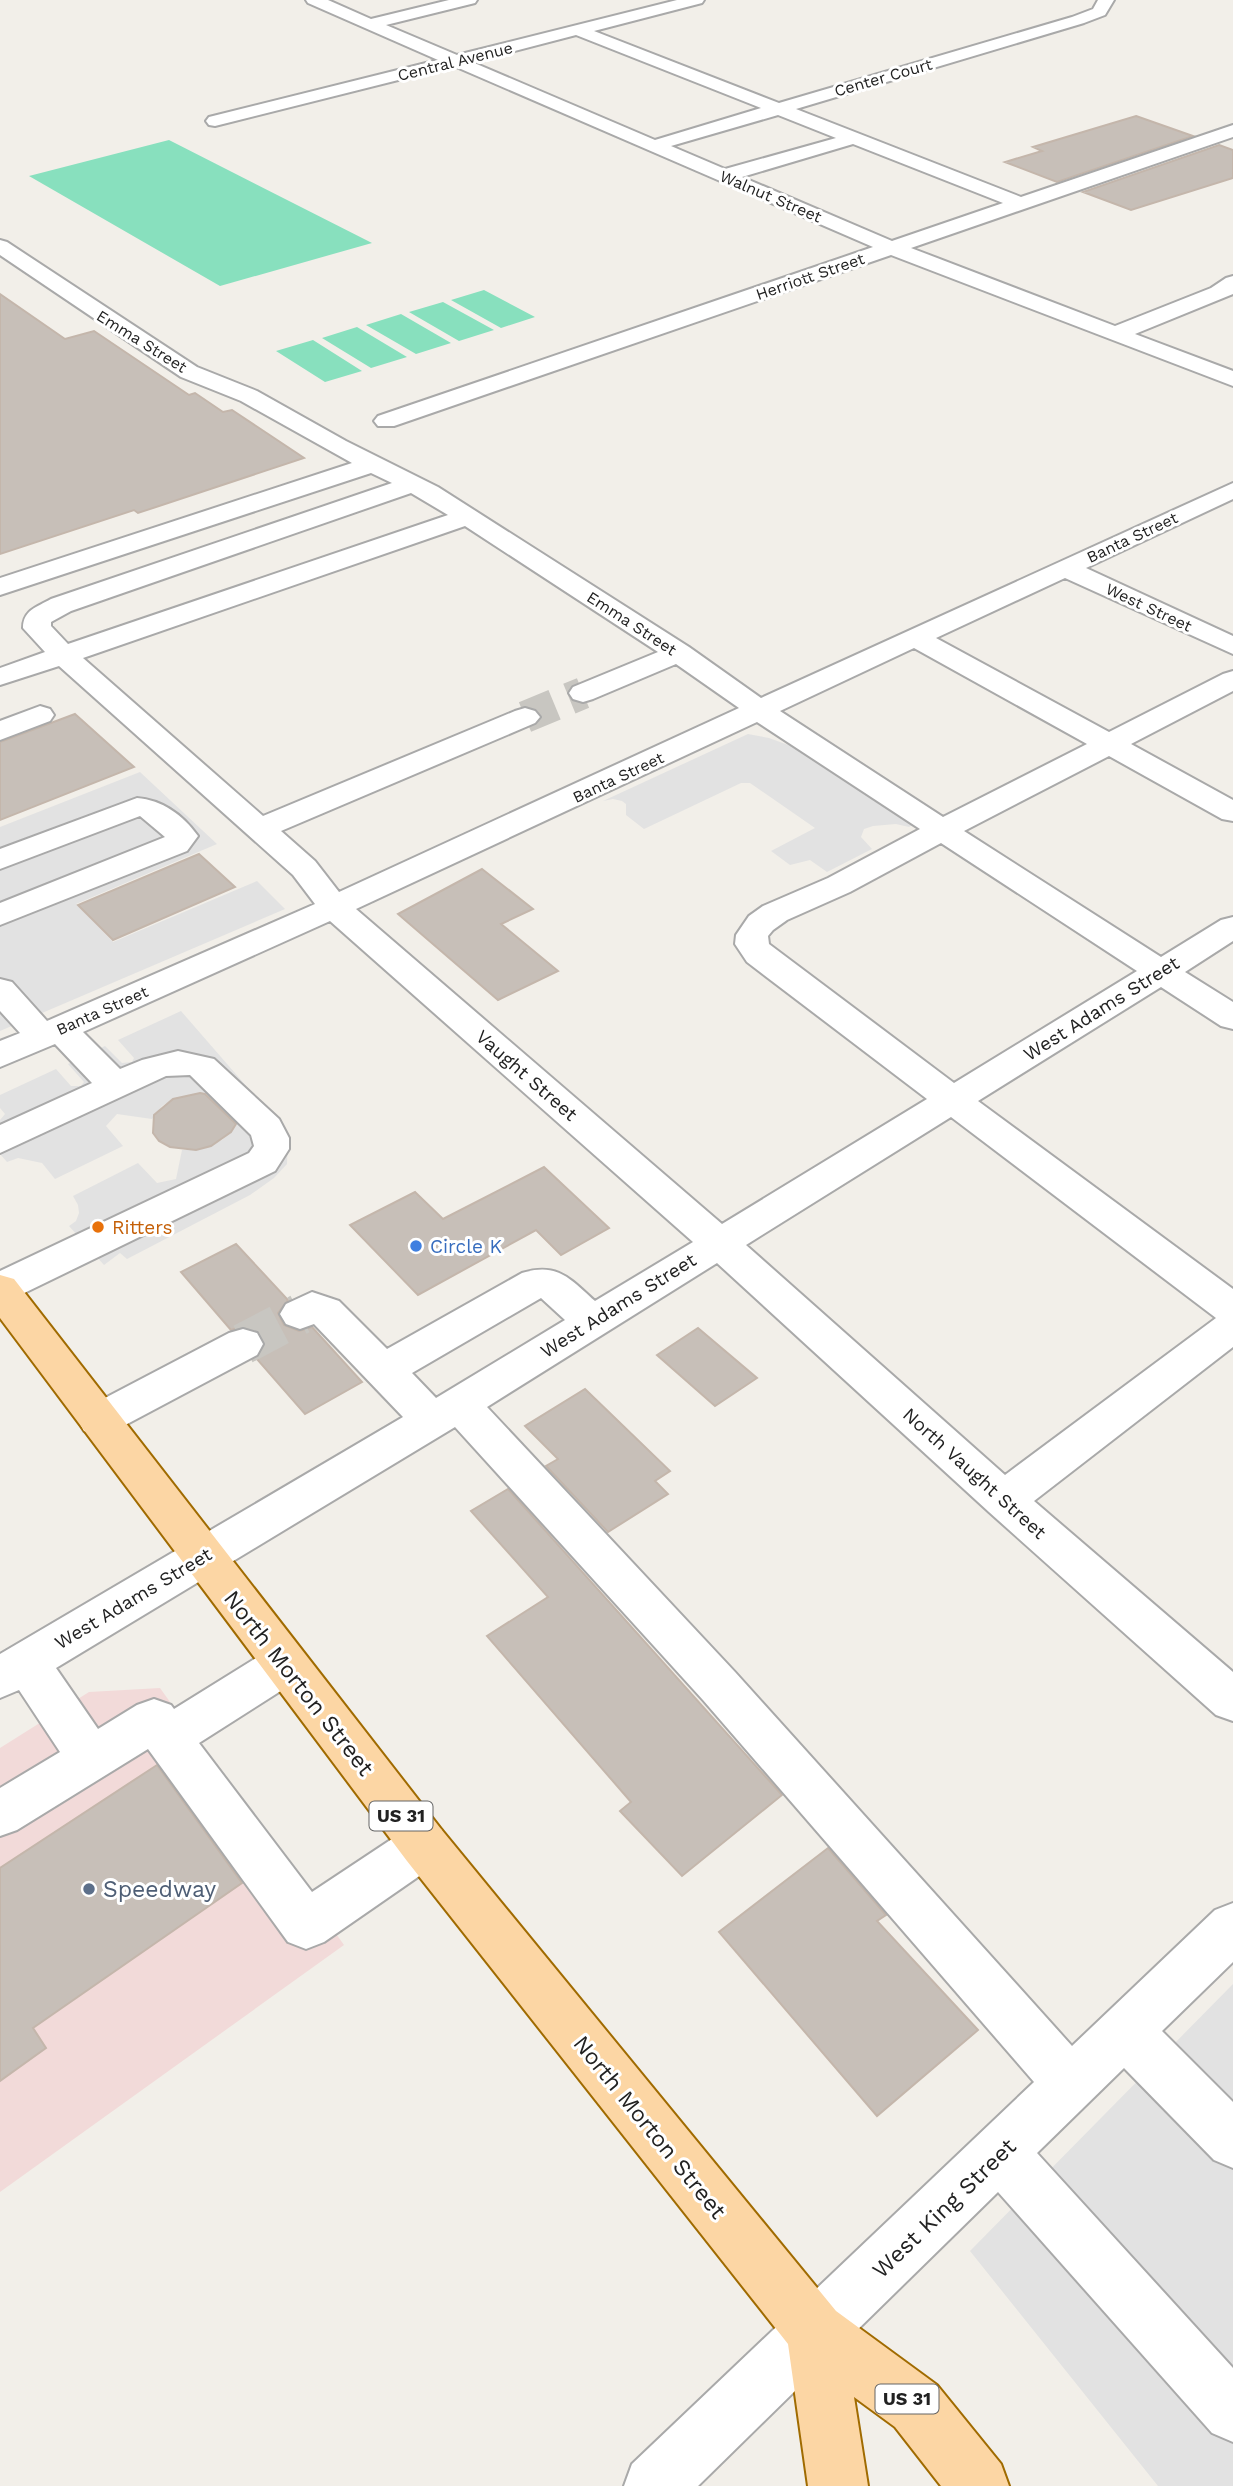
<svg xmlns="http://www.w3.org/2000/svg" width="1233" height="2486" font-family="'Work Sans',sans-serif">
	<style>
		.commercial { fill: #f2dad9 }
		.pitch { fill: #88e0be }
		.parking { fill: #e2e2e2 }
		.building { fill: #c7bfb8; stroke: #c4b6ab; stroke-width: 2 }
		.lines { fill: none; stroke-linecap: round; stroke-linejoin: round }
		.minor-tunnel-far1 { stroke: #c8c6c1; stroke-width: 32; stroke-dasharray: 32 16; stroke-linecap: butt }
		.minor-tunnel { stroke: #c8c6c1; stroke-width: 41; stroke-dasharray: 41 20; stroke-linecap: butt }
		.minor-casing { stroke: #a9a9a9; stroke-width: 4 }
		.major-casing { stroke: #a06b00; stroke-width: 4 }
		.minor { fill: #fff; fill-rule: evenodd }
		.major { fill: #fcd6a4; fill-rule: evenodd }
		.food-dot { fill: #e8710a; stroke: #fff; stroke-width: 2.5 }
		.shop-dot { fill: #3f7fe0; stroke: #fff; stroke-width: 2.5 }
		.service-dot { fill: #5c6f8a; stroke: #fff; stroke-width: 2.5 }
		.labels { text-anchor: middle; stroke-width: 6; stroke-linejoin: round; paint-order: stroke }
		.far-street-label { font-size: 16px; fill: #222; stroke: #fff }
		.shield { fill: #fff; stroke: #646464; stroke-width: 2 }
		.shield-label { font-size: 18px; font-weight: bold; fill: #222 }
		.street-label { font-size: 19px; fill: #222; stroke: #fff }
		.food-label { font-size: 19px; fill: #c56008; stroke: #fff; text-anchor: start }
		.shop-label { font-size: 19px; fill: #366cbe; stroke: #fff; text-anchor: start }
		.near-street-label { font-size: 23px; fill: #222; stroke: #fff }
		.near-service-label { font-size: 23px; fill: #4e5e75; stroke: #fff; text-anchor: start }
	</style>
	<rect width="100%" height="100%" fill="#f2efe9"/>
	<path class="commercial" d="M160,1688L344,1945L0,2192V1748L89,1692Z"/>
	<path class="pitch" d="M169,140L372,243L220,286L29,176Z
		M484,290L535,317L501,328L451,300Z
		M443,302L494,330L459,341L409,312Z
		M401,314L451,343L416,354L366,325Z
		M357,327L407,357L371,368L322,338Z
		M313,340L362,371L325,382L276,351Z"/>
	<path class="parking" d="M748,734L769,738L791,746L914,824L909,827L896,824L873,826L864,829L861,837L872,849L827,872L810,860L790,865L771,851L815,828L750,783H741L644,829L626,815V804L622,801L613,799L603,801Z
		M140,772L217,844L76,904L113,942L257,881L285,909L0,1031V827Z
		M181,1011L288,1134L287,1164L274,1178L250,1195L127,1259L120,1253L104,1265L69,1226L76,1221L79,1213L78,1205L73,1196L138,1163L157,1183L176,1179L182,1150H196L222,1140L231,1132L236,1123V1113L212,1095L200,1093L173,1099L162,1106L152,1119L117,1114L106,1126L123,1146L55,1179L42,1163L18,1158L7,1162L0,1154V1120L5,1114L0,1108V1095L56,1069L71,1086H81L84,1082L68,1064L105,1046L122,1063L132,1062L134,1058L118,1040Z
		M1233,1984V2486H1158L970,2251Z"/>
	<path class="building" d="M1136,116L1193,136L1057,182L1005,162L1042,151L1033,147Z
		M1219,145L1233,150V178L1131,210L1083,192Z
		M0,294L65,339L94,331L189,395L195,393L223,412L232,410L304,458L138,513L134,510L0,554Z
		M75,714L134,767L0,820V742Z
		M199,854L235,887L113,940L78,905Z
		M482,869L533,909L501,924L558,971L498,1000L398,914Z
		M200,1093L205,1094L236,1124L231,1132L211,1146L196,1150L170,1147L159,1141L153,1133L154,1115L173,1099Z
		M544,1167L609,1228L561,1255L536,1230L418,1295L350,1225L415,1192L443,1219Z
		M236,1244L288,1300L278,1313L284,1325L299,1331L312,1327L362,1382L305,1414L256,1358L265,1345L259,1332L244,1326L231,1330L181,1272Z
		M698,1328L757,1378L715,1406L657,1355Z
		M585,1389L670,1471L655,1481L668,1494L608,1532L546,1466L558,1459L525,1426Z
		M508,1489L782,1795L682,1876L620,1811L631,1802L487,1636L548,1597L471,1511Z
		M157,1765L242,1883L33,2028L46,2048L0,2081V1868Z
		M828,1848L886,1915L877,1921L978,2030L877,2116L719,1932Z"/>
	<g class="lines">
		<path class="minor-tunnel-far1" d="M525,717L583,693"/>
		<path class="minor-tunnel" d="M243,1344L300,1314"/>
		<g class="minor-casing">
			<path id="minor" d="M306,0H328L371,19L449,0H477L475,3L386,25L457,55L677,0H704L702,3L594,31L779,103L1072,17L1093,9L1098,0H1114L1105,15L1084,23L796,109L1021,197L1233,125V137L911,248L1115,326L1211,288L1226,278L1233,276V294L1135,334L1233,371V386L891,255L394,426H378L374,421L378,416L873,247L454,66L215,126L209,125L206,121L209,117L438,60L308,3ZM576,35L761,108L655,140L472,62ZM778,115L836,138L725,169L671,146ZM853,144L1003,203L892,241L742,177Z
				M0,240L7,242L197,367L257,391L346,441L438,487L689,647L761,698L1233,483V499L1086,568L1233,636V654L1065,578L936,638L1109,732L1223,674L1233,671V691L1131,744L1233,800V821L1222,819L1109,756L964,831L1161,957L1221,920L1233,917V941L1185,972L1233,1002V1029L1221,1026L1161,987L978,1101L1233,1289V1347L1034,1501L1233,1672V1721L1216,1715L989,1512L717,1263L487,1407L735,1672L1072,2046L1215,1910L1233,1903V1962L1162,2031L1233,2102V2168L1214,2160L1124,2068L1037,2153L1233,2368V2442L1212,2433L998,2192L698,2486H624L632,2464L1034,2082L703,1700L455,1427L56,1668L98,1729L137,1705L154,1699L171,1705L174,1709L269,1650L285,1644L301,1650L308,1664L301,1678L199,1743L312,1892L407,1829L424,1822L441,1829L449,1845L441,1861L324,1942L306,1949L288,1942L148,1749L17,1830L0,1836V1788L60,1752L19,1690L0,1698V1654L403,1417L314,1324L300,1329L286,1324L280,1314L286,1304L312,1292L339,1301L387,1349L522,1273C558,1262 570,1279 595,1301L693,1242L330,921L83,1032L120,1069L142,1060L178,1051L214,1059L279,1119L289,1138V1149L275,1171L14,1298L0,1302V1271L249,1153L254,1146L251,1135L190,1075L166,1076L0,1153V1125L92,1083L55,1044L0,1067V1041L20,1033L0,1011V979L12,982L47,1021L315,904L293,875L59,666L0,685V668L45,652L23,628C23,610 37,607 51,599L392,483L371,473L0,595V578L352,463L241,401L181,377L0,255ZM411,493L448,515L68,644L51,626V622L71,611ZM465,526L658,652L573,687L569,693L573,699L583,702L593,699L676,664L739,708L339,892L315,861L281,831L535,723L540,717L535,711L525,708L515,711L263,816L83,658ZM914,648L1087,744L943,817L780,711ZM757,722L920,829L828,878L763,906L749,916L736,935L735,944L747,962L927,1099L722,1224L356,909ZM941,843L1137,971L954,1083L769,944L768,936L773,930L787,920L850,892ZM951,1117L1216,1318L1005,1475L746,1245ZM541,1298L565,1320L436,1398L412,1373Z
				M40,706L50,709L54,715L50,721L0,740V721Z
				M137,798C162,800 183,815 198,836L187,851L0,925V903L165,837L140,816L0,869V849Z
				M243,1329L257,1333L263,1344L257,1355L114,1431L99,1436L84,1431L78,1420L84,1409L229,1333Z"/>
		</g>
		<g class="major-casing">
			<path id="major" d="M0,1275L14,1279L441,1829L836,2311L937,2385L1001,2464L1009,2486H941L895,2427L854,2397L868,2486H808L788,2344L407,1861L0,1318Z"/>
		</g>
		<use href="#minor" class="minor"/>
		<use href="#major" class="major"/>
	</g>
	<circle class="food-dot" cx="98" cy="1227" r="7"/>
	<circle class="shop-dot" cx="416" cy="1246" r="7"/>
	<circle class="service-dot" cx="89" cy="1889" r="7"/>
	<g class="labels">
		<g class="far-street-label">
			<text transform="translate(455 61) rotate(-14)" y="6">Central Avenue</text>
			<text transform="translate(883 77) rotate(-16)" y="6">Center Court</text>
			<text transform="translate(771 196) rotate(23)" y="6">Walnut Street</text>
			<text transform="translate(810 276) rotate(-19)" y="6">Herriott Street</text>
			<text transform="translate(142 341) rotate(32)" y="6">Emma Street</text>
			<text transform="translate(1132 537) rotate(-25)" y="6">Banta Street</text>
			<text transform="translate(1149 607) rotate(25)" y="6">West Street</text>
			<text transform="translate(632 623) rotate(33)" y="6">Emma Street</text>
			<text transform="translate(618 777) rotate(-25)" y="6">Banta Street</text>
			<text transform="translate(102 1010) rotate(-24)" y="6">Banta Street</text>
		</g>
		<g class="shield">
			<rect x="369.5" y="1801.5" width="63" height="29" rx="5"/>
			<rect x="875.5" y="2384.5" width="63" height="29" rx="5"/>
		</g>
		<g class="shield-label">
			<text x="401" y="1822">US 31</text>
			<text x="907" y="2405">US 31</text>
		</g>
		<g class="street-label">
			<text transform="translate(1101 1008) rotate(-32)" y="7">West Adams Street</text>
			<text transform="translate(527 1075) rotate(41)" y="7">Vaught Street</text>
			<text transform="translate(618 1305) rotate(-32)" y="7">West Adams Street</text>
			<text transform="translate(975 1473) rotate(42)" y="7">North Vaught Street</text>
			<text transform="translate(133 1598) rotate(-31)" y="7">West Adams Street</text>
		</g>
		<g class="food-label">
			<text x="112" y="1234">Ritters</text>
		</g>
		<g class="shop-label">
			<text x="430" y="1253">Circle K</text>
		</g>
		<g class="near-street-label">
			<text transform="translate(299 1683) rotate(52)" y="8">North Morton Street</text>
			<text transform="translate(650 2127) rotate(51)" y="8">North Morton Street</text>
			<text transform="translate(944 2208) rotate(-44)" y="8">West King Street</text>
		</g>
		<g class="near-service-label">
			<text x="103" y="1897">Speedway</text>
		</g>
	</g>
</svg>
